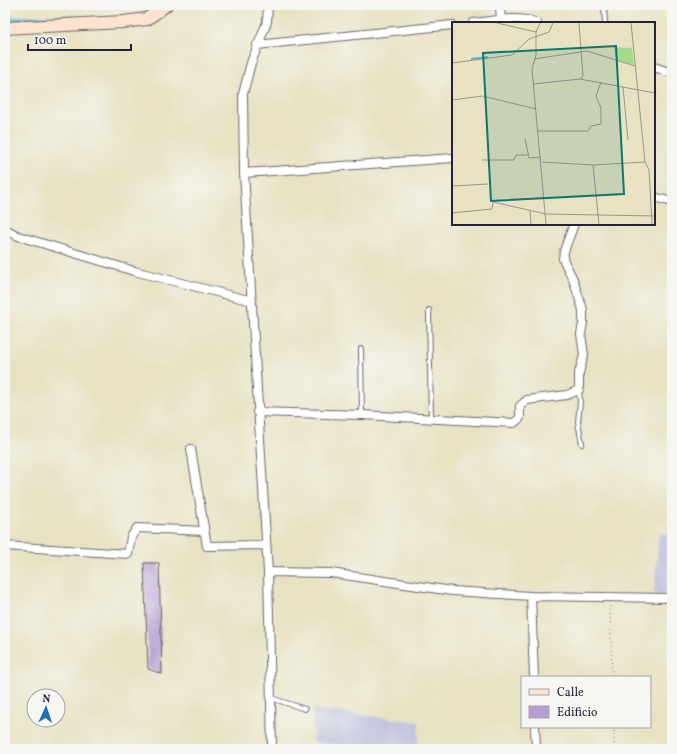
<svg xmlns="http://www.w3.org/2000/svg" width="677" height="754" font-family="Vollkorn,serif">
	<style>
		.industrial { fill: #c0c2dd }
		.green { fill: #a4dc8e; stroke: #637f64 }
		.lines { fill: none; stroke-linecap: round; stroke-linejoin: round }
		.canal { stroke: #51b5d0; stroke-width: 7 }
		.building { fill: #b59ed1 }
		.lane-casing { stroke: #67656a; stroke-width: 6 }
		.street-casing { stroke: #67656a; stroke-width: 10 }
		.secondary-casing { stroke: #67656a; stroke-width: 14 }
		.path { stroke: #67656a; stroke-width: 1; stroke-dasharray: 1 3; stroke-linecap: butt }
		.lane { stroke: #fff; stroke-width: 4 }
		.street { stroke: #fff; stroke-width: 8 }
		.secondary { stroke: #fee3d1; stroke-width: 12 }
		.inset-river { fill: none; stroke: #51b5d0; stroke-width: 2 }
		.inset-road { fill: none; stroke: #99958c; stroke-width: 1 }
		.view { fill: #0f766e; fill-opacity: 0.15; stroke: #0f766e; stroke-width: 2 }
		.inset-edge { fill: none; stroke: #22223b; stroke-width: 2 }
	</style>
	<rect width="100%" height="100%" fill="#f6f6f2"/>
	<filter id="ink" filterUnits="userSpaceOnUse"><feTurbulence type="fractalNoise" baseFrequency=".025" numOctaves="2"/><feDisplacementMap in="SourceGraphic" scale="8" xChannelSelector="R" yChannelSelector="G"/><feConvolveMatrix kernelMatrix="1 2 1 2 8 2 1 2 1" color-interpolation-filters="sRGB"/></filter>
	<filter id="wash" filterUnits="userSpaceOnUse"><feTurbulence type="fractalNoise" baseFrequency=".012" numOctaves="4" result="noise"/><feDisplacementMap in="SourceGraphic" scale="16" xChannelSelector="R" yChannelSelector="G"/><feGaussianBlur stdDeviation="0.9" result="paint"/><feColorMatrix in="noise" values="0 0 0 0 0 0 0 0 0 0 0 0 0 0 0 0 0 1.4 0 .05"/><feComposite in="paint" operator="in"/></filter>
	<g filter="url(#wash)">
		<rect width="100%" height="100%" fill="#e8e2c2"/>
		<path class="industrial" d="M659,533L672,534V593H654Z
			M312,709L419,722L418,749H379L313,742Z"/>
		<path class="green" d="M669,6H672V69Z"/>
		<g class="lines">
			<path class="canal" d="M5,20L73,19"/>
		</g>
		<g id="blocks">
			<path class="building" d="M144,563H159L162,674L148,669Z"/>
		</g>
	</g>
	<g filter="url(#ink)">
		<use href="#blocks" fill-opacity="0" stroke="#67656a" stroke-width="1"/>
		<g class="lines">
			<g class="lane-casing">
				<path id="lane" d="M604,5L605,23
					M429,310L431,419
					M361,349L362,415
					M579,390L580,402L578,422L582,444
					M271,698L305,709"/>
			</g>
			<g class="street-casing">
				<path id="street" d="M268,5L267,22L251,63L243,94L244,173L268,572L272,749
					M500,5L501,23
					M473,23C493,21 518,15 537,23
					M257,45L453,25
					M654,67L672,73
					M244,173L453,158
					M654,197L672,202
					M5,229L18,236L134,271L252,301
					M257,412L362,415L514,423L520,418V406L527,400L567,395L579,390V373L584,355L581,334L583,323V310L573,279L563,259L564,251L574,224
					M191,449L207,546L266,545
					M5,546L128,554L131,537L137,528L204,531
					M268,572L331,573L452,591L531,596L672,598
					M531,596L534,677
					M535,727L536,749"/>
			</g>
			<g class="secondary-casing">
				<path id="secondary" d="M5,28L123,22L147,19L166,5"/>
			</g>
			<path class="path" d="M610,606L612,677
				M614,727V749"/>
			<use href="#lane" class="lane"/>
			<use href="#street" class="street"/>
			<use href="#secondary" class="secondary"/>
		</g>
	</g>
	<g transform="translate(452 22)">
		<rect width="203" height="203" fill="#e8e2c2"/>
		<path d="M162,25L180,26L182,43L164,38Z" fill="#a4dc8e"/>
		<path class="inset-river" d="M19,37L36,35"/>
		<path class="inset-road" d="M45,1L84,10M88,1L84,10V33L80,47L94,202M127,1L131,54L128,57M179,1L193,140L197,148L200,202M82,37L135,29L183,44M0,41L60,33L77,17L97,10L101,1M81,62L128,57L203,71M171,65L176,118M0,78L30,74L84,87M86,109H136L139,104L149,102V86L144,74L149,60M73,117L77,136L89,135M30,138H62L64,133H77M90,140L141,143L193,140M141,143L147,202M0,164L36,162M78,188L79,202M0,191L40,187L41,180L94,192L203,194"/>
		<path class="view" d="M164,24L172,172L39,179L31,31Z"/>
		<rect width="203" height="203" class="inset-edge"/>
	</g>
	<rect width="677" height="754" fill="none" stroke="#f6f6f2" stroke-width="20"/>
	<rect x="521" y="676" width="130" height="52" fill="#f6f6f2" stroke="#a1a1a9"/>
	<rect x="529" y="689" width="20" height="6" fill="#fee3d1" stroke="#a1a1a9"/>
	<text x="557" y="696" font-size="12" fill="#22223b">Calle</text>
	<rect x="529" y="706" width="20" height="12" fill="#b59ed1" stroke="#a1a1a9"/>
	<text x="557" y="716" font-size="12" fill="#22223b">Edificio</text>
	<g transform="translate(46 708) rotate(3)"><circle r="19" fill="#f6f6f2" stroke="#a1a1a9"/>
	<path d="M0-3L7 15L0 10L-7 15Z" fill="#1f6fb2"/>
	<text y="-6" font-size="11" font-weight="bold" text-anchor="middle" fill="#22223b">N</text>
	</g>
	<path d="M28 44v6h103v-6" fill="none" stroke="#22223b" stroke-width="2"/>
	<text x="34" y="44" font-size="12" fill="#22223b" stroke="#f6f6f2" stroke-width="3" paint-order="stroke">100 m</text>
</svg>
